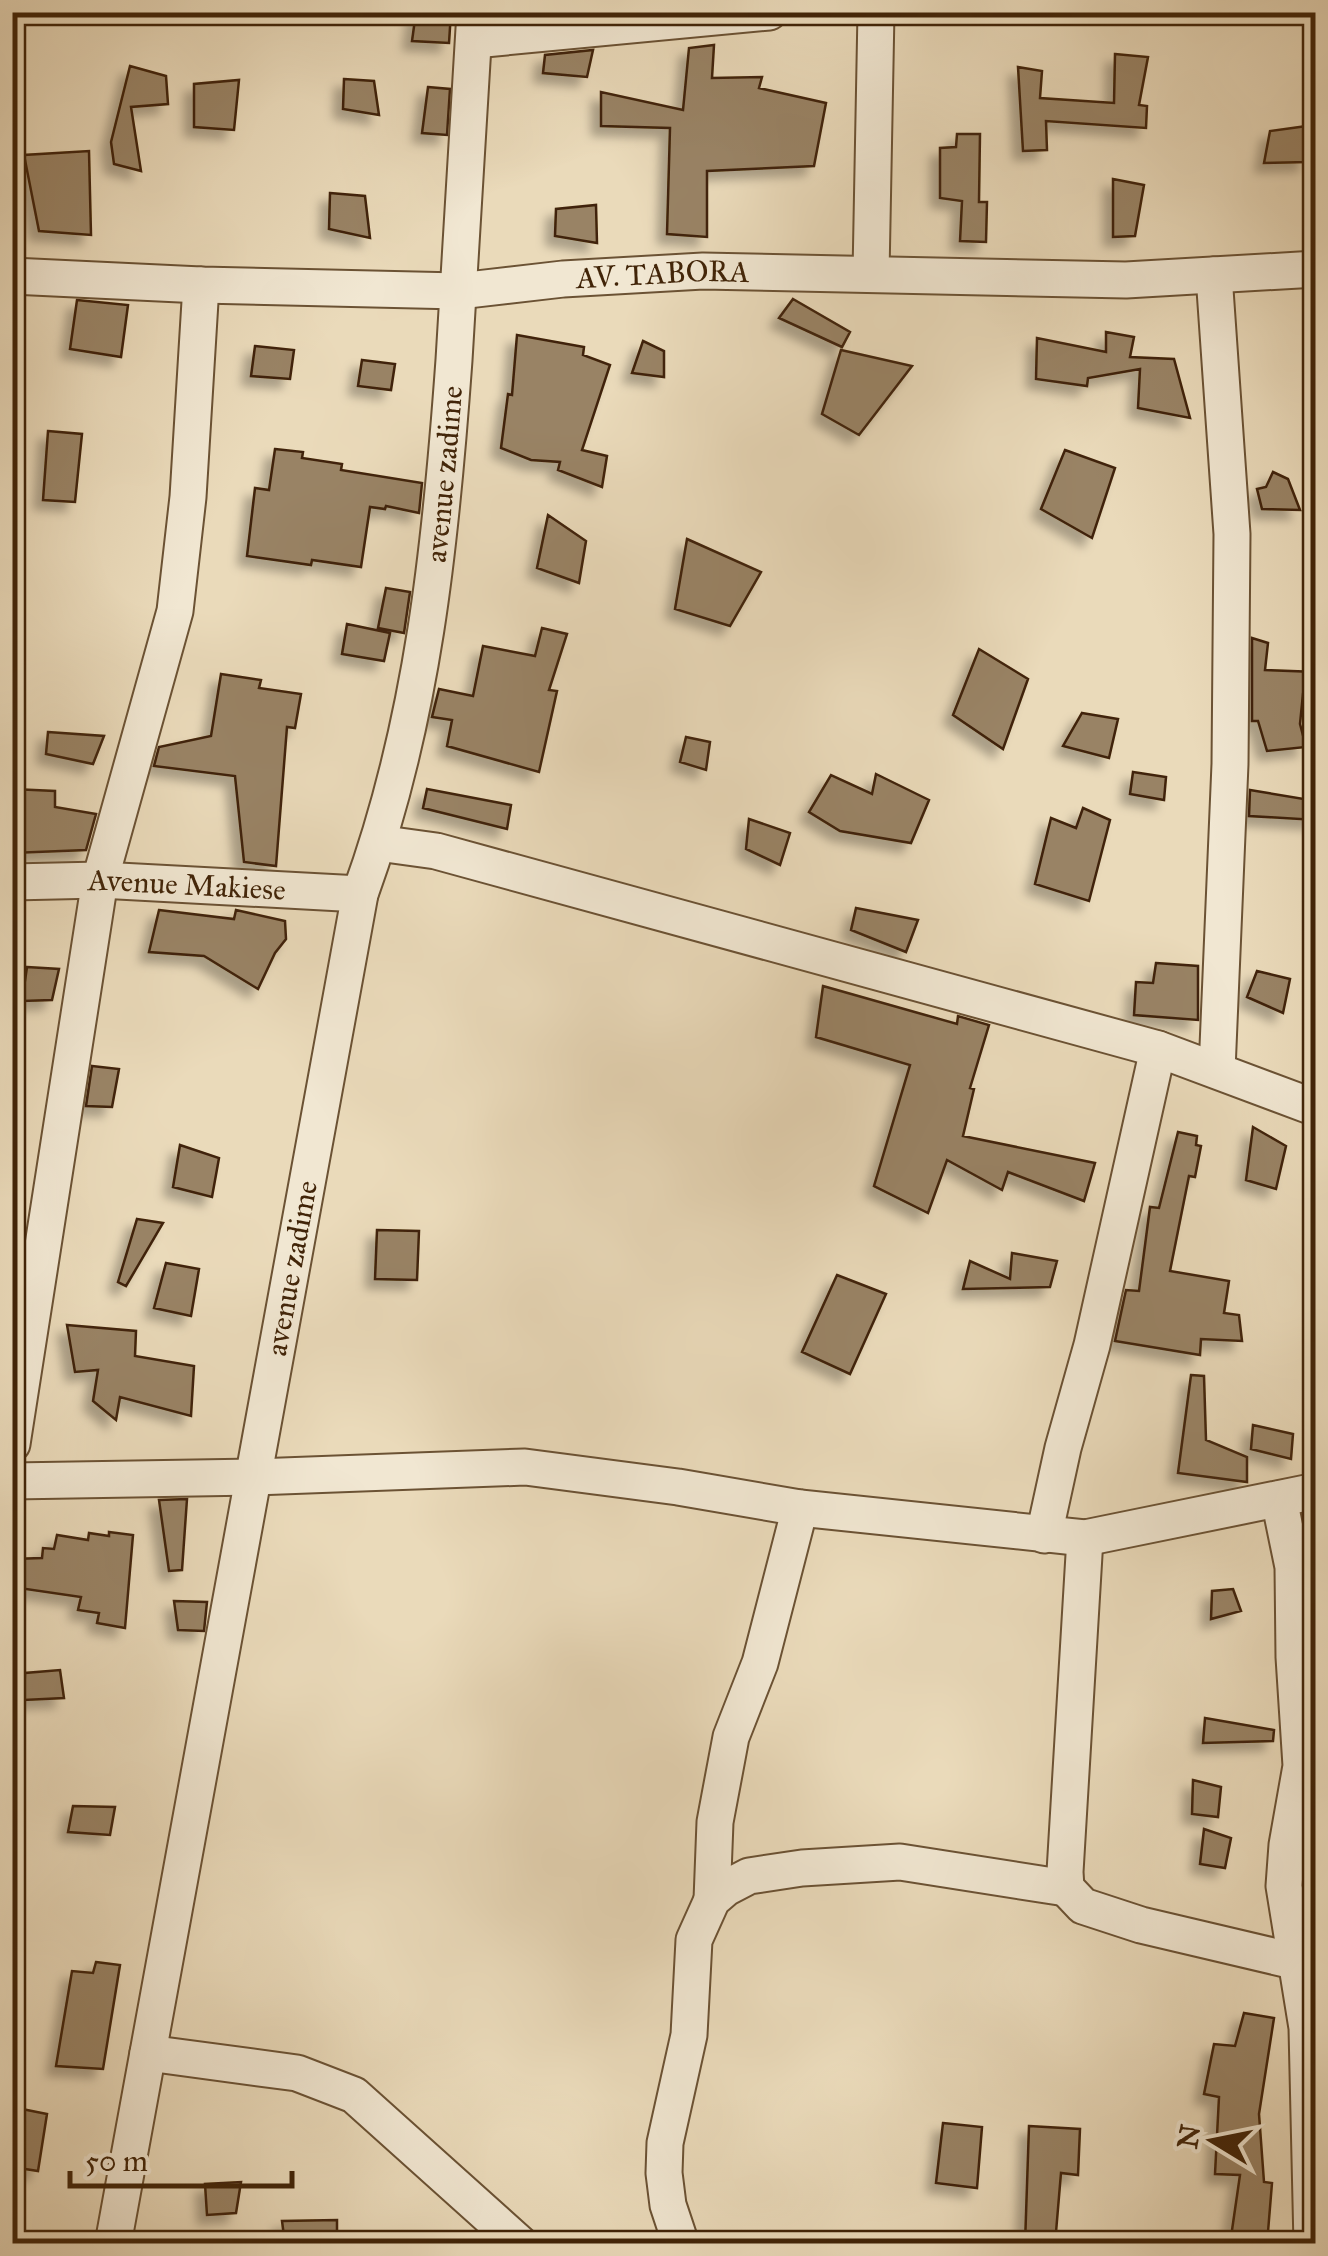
<svg xmlns="http://www.w3.org/2000/svg" width="1328" height="2256" font-family="'IM FELL Great Primer',serif">
	<style>
		.building { fill: #998365; stroke: #412408; stroke-width: 2.5; filter: url(#shadow) }
		.lines { fill: none; stroke-linecap: round; stroke-linejoin: round }
		.street-casing { stroke: #6b5234; stroke-width: 39 }
		.street { stroke: #f1e7d2; stroke-width: 35 }
		.labels { text-anchor: middle; stroke-width: 9; stroke-linejoin: round; paint-order: stroke }
		.street-label { font-size: 30px; fill: #412408; stroke: #f1e7d2 }
	</style>
	<defs>
		<filter id="shadow"><feDropShadow dx="-9" dy="9" stdDeviation="5" flood-color="#0004"/></filter>
	</defs>
	<rect width="100%" height="100%" fill="#eadaba"/>
	<filter id="stains"><feTurbulence type="fractalNoise" baseFrequency=".002" numOctaves="4"/><feColorMatrix values="0 0 0 0 .2 0 0 0 0 .09 0 0 0 0 .02 0 0 0 .5 -.17"/></filter>
	<radialGradient id="worn" r=".72"><stop offset=".6" stop-color="#630" stop-opacity="0"/><stop offset="1" stop-color="#630" stop-opacity=".3"/></radialGradient>
	<path class="building" d="M416,12H451L449,43L412,41Z
		M714,45L712,78L762,77L759,88L826,103L814,166L707,171V237L667,234L670,128L601,126V92L683,110L689,48Z
		M593,50L587,77L543,73L545,55Z
		M1115,54L1148,57L1139,105L1147,106L1146,128L1046,121L1047,150L1023,151L1018,67L1042,71L1040,98L1114,103Z
		M130,66L166,76L168,104L131,107L141,171L114,164L111,142Z
		M344,79L374,81L379,115L343,109Z
		M239,80L234,130L194,127V84Z
		M428,87L450,89L447,135L422,133Z
		M1307,126V162L1264,163L1270,131Z
		M957,134H980L979,202H987L986,242L960,241L962,201L940,198V148L956,147Z
		M89,151L91,235L39,231L24,155Z
		M1113,179L1144,185L1135,236L1113,237Z
		M330,193L365,196L370,238L329,229Z
		M596,205L597,243L555,236L556,209Z
		M793,299L850,332L842,347L779,318Z
		M77,300L128,305L121,357L70,349Z
		M1106,332L1134,337L1130,357L1174,359L1190,418L1138,408L1140,369L1088,378L1087,386L1036,379L1037,338L1106,352Z
		M517,335L584,347L583,355L610,365L582,450L607,456L602,487L558,470L560,462L531,460L501,448L508,394L512,395Z
		M643,341L664,351V377L632,373Z
		M255,346L294,350L290,379L251,376Z
		M841,350L912,366L859,435L822,414Z
		M362,360L395,364L391,390L358,386Z
		M48,431L82,434L75,502L43,500Z
		M275,449L303,452L302,458L342,464L341,470L422,483L419,513L386,506L385,509L370,507L361,567L312,560L311,565L247,556L255,488L269,490Z
		M1065,450L1115,468L1092,538L1041,509Z
		M1273,472L1288,479L1300,510L1262,509L1257,489L1266,487Z
		M548,515L586,541L579,583L537,568Z
		M687,539L761,572L730,626L675,609Z
		M386,588L410,592L404,633L378,628Z
		M347,624L390,633L384,661L342,654Z
		M542,628L567,634L549,690L557,691L539,772L447,746L452,720L432,717L439,689L473,696L483,646L535,656Z
		M1252,638L1268,643L1265,670L1316,672V695L1303,694L1300,724L1306,747L1267,751L1258,721H1252Z
		M979,649L1028,679L1003,749L953,715Z
		M221,674L261,680L259,688L301,694L295,728L287,727L276,866L244,862L235,776L154,766L159,747L211,736Z
		M1082,713L1118,719L1109,758L1063,746Z
		M48,732L104,736L93,764L46,754Z
		M686,737L710,742L706,770L680,762Z
		M1133,772L1166,777L1164,800L1130,794Z
		M876,774L929,800L911,843L840,831L809,812L831,775L872,794Z
		M12,789L55,791V807L96,814L86,850L12,853Z
		M427,789L511,805L507,829L423,808Z
		M1250,790L1316,801V820L1249,816Z
		M1083,808L1110,820L1089,901L1035,884L1051,818L1076,828Z
		M749,819L790,833L780,865L746,849Z
		M856,908L918,920L906,952L851,930Z
		M159,910L234,919L236,910L285,921L286,939L275,953L258,989L204,956L149,952Z
		M1156,963L1198,966V1020L1134,1015L1136,982L1153,983Z
		M27,967L59,969L52,1000L22,1001Z
		M1257,971L1290,979L1283,1013L1247,997Z
		M823,986L957,1024L958,1016L989,1025L970,1088L974,1089L963,1136L1095,1163L1084,1201L1008,1172L1002,1190L947,1160L928,1213L874,1186L910,1065L816,1037Z
		M92,1066L119,1069L112,1107L86,1106Z
		M1253,1127L1286,1146L1276,1189L1246,1180Z
		M1178,1132L1197,1136L1196,1145L1201,1146L1195,1177L1189,1176L1170,1271L1229,1281L1224,1313L1239,1315L1242,1341L1201,1339L1200,1355L1115,1341L1126,1290L1139,1291L1150,1207L1159,1208Z
		M180,1145L219,1158L212,1197L173,1187Z
		M137,1219L163,1223L126,1286L118,1282Z
		M377,1230L419,1231L417,1280L375,1279Z
		M1012,1253L1057,1261L1050,1287L963,1289L970,1261L1010,1279Z
		M166,1263L199,1269L191,1316L154,1308Z
		M837,1275L886,1294L850,1374L802,1352Z
		M67,1325L136,1331L135,1356L194,1366L191,1416L120,1397L116,1420L93,1401L98,1370L75,1372Z
		M1191,1375L1204,1376L1206,1440L1247,1457V1482L1178,1473Z
		M1253,1425L1293,1434L1291,1459L1251,1449Z
		M187,1499L182,1570L169,1571L159,1500Z
		M109,1532L133,1535L125,1628L97,1623L99,1613L78,1610L81,1597L12,1587V1559L42,1558L43,1548L54,1549L57,1535L88,1540L89,1533L109,1536Z
		M1233,1589L1241,1611L1211,1619L1212,1591Z
		M174,1601L207,1602L204,1631L178,1630Z
		M60,1670L64,1698L24,1700L25,1673Z
		M1205,1718L1274,1730L1273,1741L1203,1743Z
		M1193,1780L1221,1787L1218,1817L1192,1814Z
		M73,1806L115,1807L110,1835L68,1832Z
		M1204,1829L1231,1838L1225,1868L1200,1864Z
		M96,1962L120,1965L103,2069L56,2066L72,1971L93,1973Z
		M1244,2013L1274,2018L1259,2114L1264,2182L1272,2183L1267,2244H1230L1240,2175L1215,2174L1219,2097L1204,2094L1214,2044L1235,2046Z
		M12,2107L47,2114L38,2171L12,2167Z
		M943,2123L982,2127L977,2188L936,2183Z
		M1029,2126L1080,2129L1078,2175L1061,2173L1055,2244H1025Z
		M241,2182L236,2213L207,2215L205,2184Z
		M337,2220V2244H285L282,2221Z"/>
	<g class="lines">
		<g class="street-casing">
			<g id="street">
				<path d="M474,40L769,12"/>
				<path d="M871,274L876,12"/>
				<path d="M1214,275L1232,534L1230,764L1217,1070"/>
				<path id="s1" d="M12,276L201,285L459,291L563,279L703,271L1126,280L1316,269"/>
				<path d="M378,843L436,851L1158,1049L1316,1108"/>
				<path id="s2" d="M12,882L100,880L360,894"/>
				<path d="M12,1444L100,880L175,611L188,497L201,285"/>
				<path d="M12,1481L255,1477L525,1467L678,1487L800,1508L1085,1538L1316,1491"/>
				<path d="M1279,1499L1293,1567L1294,1657L1301,1766L1287,1845L1284,1886L1307,2028L1312,2244"/>
				<path d="M1044,1535L1063,1448L1092,1345L1158,1049"/>
				<path d="M1085,1538L1065,1872L1066,1888L1083,1906L1141,1925L1298,1962"/>
				<path d="M712,1900L715,1822L731,1737L760,1663L800,1508"/>
				<path d="M148,2053L297,2073L354,2095L520,2244"/>
				<path id="s3" d="M113,2244L360,894C423,721 441,542 454,360C462,244 469,128 475,12"/>
				<path d="M681,2244L668,2205L664,2173L665,2143L689,2035L694,1940L712,1900L726,1888L749,1876L802,1868L900,1862L1066,1888"/>
			</g>
		</g>
		<use href="#street" class="street"/>
	</g>
	<g class="labels">
		<g class="street-label">
			<text dy="10" stroke="none"><textPath href="#s1" startOffset="652">AV. TABORA</textPath></text>
			<text dy="10" stroke="none"><textPath href="#s3" startOffset="1802">avenue zadime</textPath></text>
			<text dy="10" stroke="none"><textPath href="#s2" startOffset="175">Avenue Makiese</textPath></text>
			<text dy="10" stroke="none"><textPath href="#s3" startOffset="992">avenue zadime</textPath></text>
		</g>
	</g>
	<rect width="1328" height="2256" fill="none" stroke="#eadaba" stroke-width="50"/>
	<rect x="15" y="15" width="1298" height="2226" fill="none" stroke="#412408" stroke-width="5"/>
	<rect x="25" y="25" width="1278" height="2206" fill="none" stroke="#412408" stroke-width="2.5"/>
	<g transform="translate(1213 2141) rotate(280)" stroke="#f1e7d2" stroke-width="8" paint-order="stroke">
	<path d="M0-8L18 38L0 25L-18 38Z" fill="#412408"/>
	<text y="-15" font-size="28" font-weight="bold" text-anchor="middle" fill="#412408">N</text>
	</g>
	<path d="M70 2171v15h222v-15" fill="none" stroke="#412408" stroke-width="5"/>
	<text x="85" y="2171" font-size="30" fill="#412408" stroke="#f1e7d2" stroke-width="8" paint-order="stroke">50 m</text>
	<rect width="100%" height="100%" filter="url(#stains)"/>
	<rect width="100%" height="100%" fill="url(#worn)"/>
</svg>
